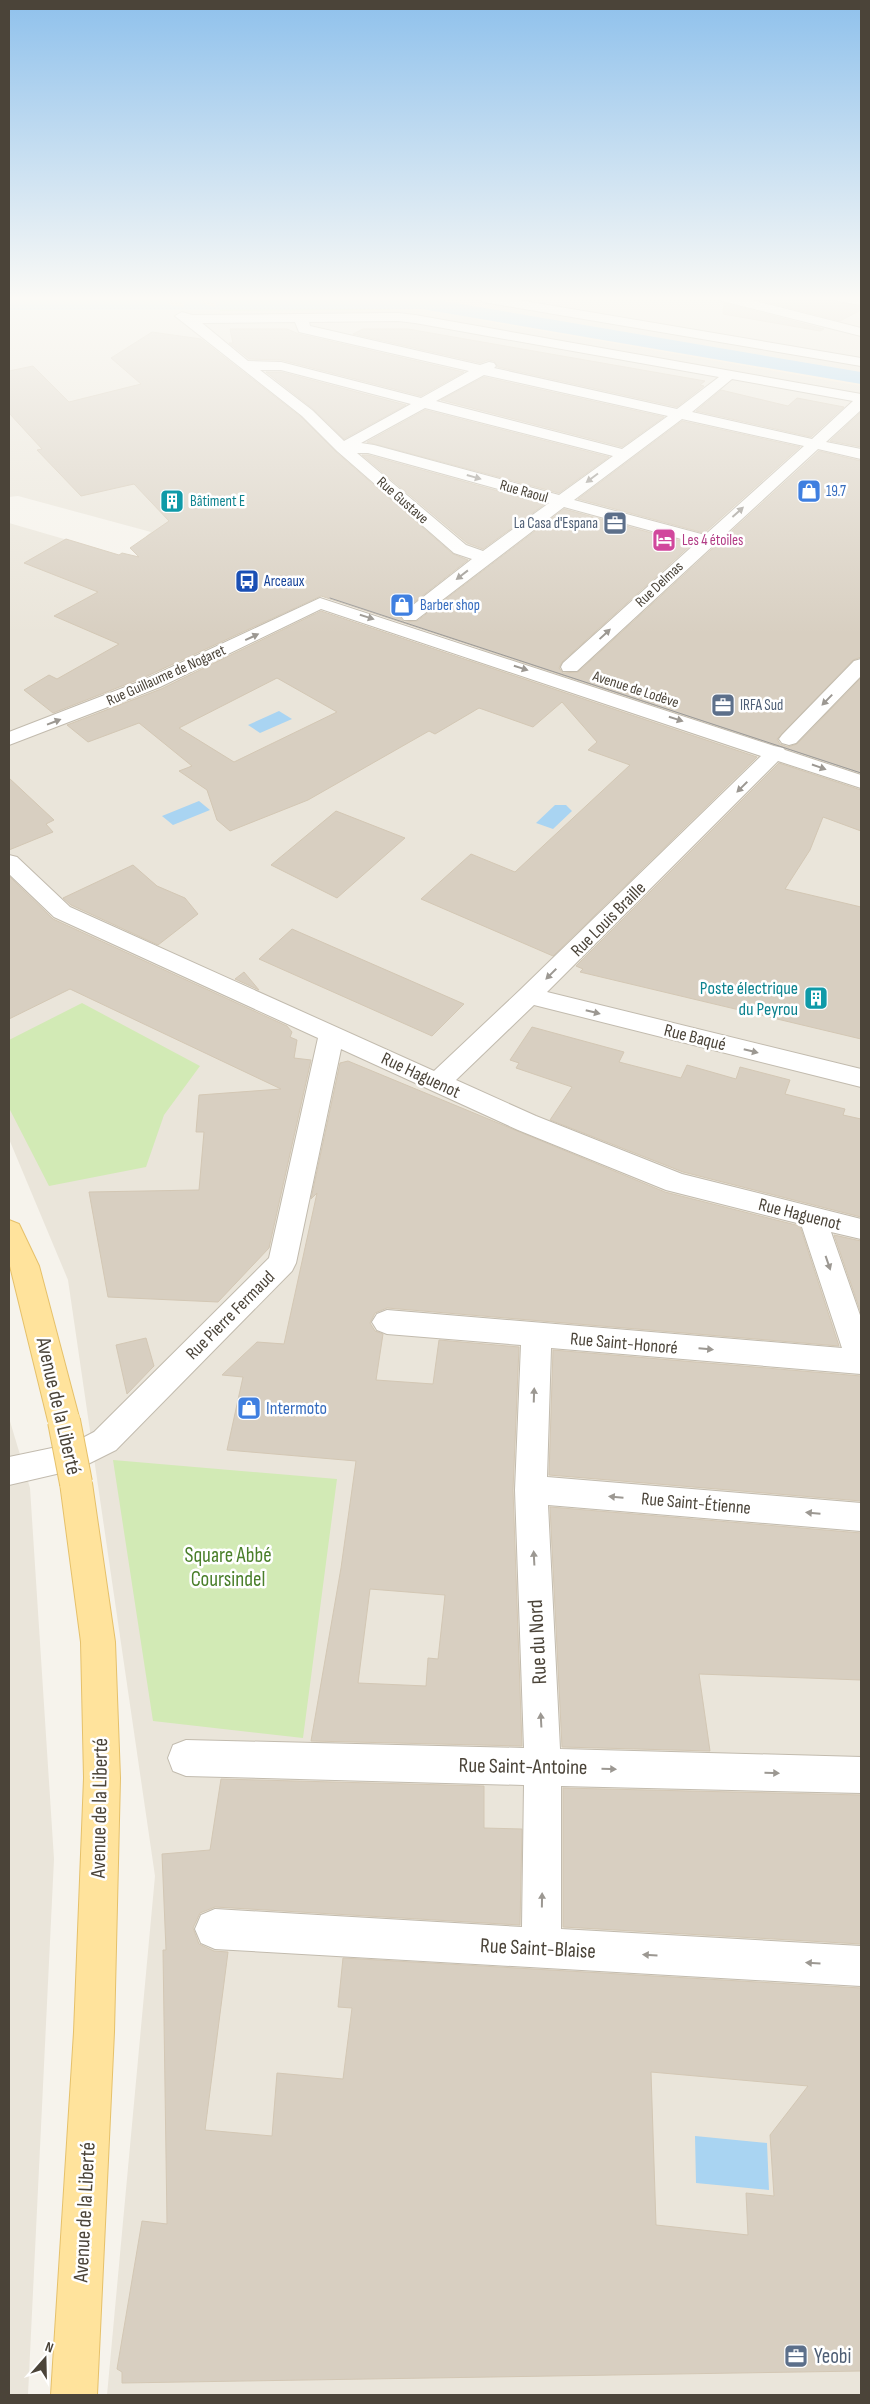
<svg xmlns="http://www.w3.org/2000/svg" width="870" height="2404" font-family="'Sofia Sans Condensed',sans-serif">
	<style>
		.residential { fill: #eae5da }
		.commercial { fill: #f7ead8 }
		.green { fill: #d2eab5 }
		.water { fill: #a9d4f2 }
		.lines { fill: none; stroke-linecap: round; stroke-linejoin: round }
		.canal { fill: #a9d4f2; fill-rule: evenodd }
		.building { fill: #d8cfc1; stroke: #d3c7b4; fill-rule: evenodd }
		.minor-tunnel { stroke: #d4d0c8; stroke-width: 15; stroke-dasharray: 15 8; stroke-linecap: butt }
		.minor-casing { stroke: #c2bbae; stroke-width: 2 }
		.tertiary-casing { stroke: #c2bbae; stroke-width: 2 }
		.primary-casing { stroke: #e6c16a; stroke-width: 2 }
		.minor { fill: #fff; fill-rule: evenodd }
		.tertiary { fill: #fff; fill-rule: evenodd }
		.primary { fill: #ffe39c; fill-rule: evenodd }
		.tram { stroke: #9a9a9a; stroke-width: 1 }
		.primary-bridge-casing { stroke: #e6c16a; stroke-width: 34; stroke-linecap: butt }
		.primary-bridge { stroke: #ffe39c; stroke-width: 32 }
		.oneway { fill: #9c9892 }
		.labels { text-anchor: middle; stroke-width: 5; stroke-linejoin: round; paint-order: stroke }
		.far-street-label { font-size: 15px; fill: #4b4439; stroke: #fff }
		.far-shop-label { font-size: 15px; fill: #366cbe; stroke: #fff; text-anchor: start }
		.far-culture-label { font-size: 15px; fill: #0d838f; stroke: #fff; text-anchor: start }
		.far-service-label { font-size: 15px; fill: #4e5e75; stroke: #fff; text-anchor: end }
		.far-hotel-label { font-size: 15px; fill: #b23c85; stroke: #fff; text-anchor: start }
		.far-transit-label { font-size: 15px; fill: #164399; stroke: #fff; text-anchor: start }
		.street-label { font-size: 18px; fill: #4b4439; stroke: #fff }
		.culture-label { font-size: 18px; fill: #0d838f; stroke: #fff; text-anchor: end }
		.shop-label { font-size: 18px; fill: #366cbe; stroke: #fff; text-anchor: start }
		.near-street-label { font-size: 21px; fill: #4b4439; stroke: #fff }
		.near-park-label { font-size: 21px; fill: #4a7f2a; stroke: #fff }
		.near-service-label { font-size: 21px; fill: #4e5e75; stroke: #fff; text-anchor: start }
	</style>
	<rect width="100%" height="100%" fill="#f6f3ec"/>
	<path class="residential" d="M9,298H861V2395H107L155,1876L68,1280L9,1139V523L150,564L146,567L382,632L468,660L499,634L146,536L151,532L18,496L9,497Z
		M9,1418L30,1488L54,1859L28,2395H9Z"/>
	<path class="commercial" d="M492,309L861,372V386L477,320Z"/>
	<path class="green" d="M223,298H389L390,310L220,311Z
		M82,1003L200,1066L164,1115L146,1167L49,1186L9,1108V1040Z
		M113,1460L337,1479L303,1738L153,1721Z"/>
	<path class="water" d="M279,711L292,719L260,733L248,725Z
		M199,801L210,810L173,825L162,816Z
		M555,805H566L572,811L553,829L536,823Z
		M695,2136L767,2143L769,2190L696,2183Z"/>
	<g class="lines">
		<path class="canal" d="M426,298L861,372V384L422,309L9,310V299Z"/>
	</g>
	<path class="building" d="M751,298H822L861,307V310L840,321Z
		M724,303L824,329L820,331L723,314Z
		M230,329H287L299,334L464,372L421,396L281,360L249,359L229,343H233Z
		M363,329H408L705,381L700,385L704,386L677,407L498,367L494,361L488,360L480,363L353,334Z
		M152,332L201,339L301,417L336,452L453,554L468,560L403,611L399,616L404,622L417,621L564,509L692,544L562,662L559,668L563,673L578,672L819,451L861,461V657L853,660L777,739L780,744L788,747L797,744L861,678V773L321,596L145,677L53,713L24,690L49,675L57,679L119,644L54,616L98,592L24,563L66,539L119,555L122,553L139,557L130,548L169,521L134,484L81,496L37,450L42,449L9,413V371L33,366L69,402L141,384L111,358Z
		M266,372H281L406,405L344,439L313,409Z
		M484,377L664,417L622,447L441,400Z
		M721,390L788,406L797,398L844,407L811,437L696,411Z
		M425,410L609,457L559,493L367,442Z
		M861,412V447L830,441Z
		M682,421L800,447L704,533L578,499Z
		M362,455H368L545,504L483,549L467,543Z
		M321,611L757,757L553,956L421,899L471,854L515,872L630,765L588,750L597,742L562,702L533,727L479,708L435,734L429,731L308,800L230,831L217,820L207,790L179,771L192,766L139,723L88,742L67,725L161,689ZM277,678L337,712L234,762L179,728Z
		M779,763L861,790V831L823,817L810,850L785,889L861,907V1039L580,972L583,969L576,966Z
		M9,778L54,820L46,824L53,832L9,850Z
		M336,811L405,838L337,898L271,865Z
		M133,865L157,886L185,898L198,914L158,945L71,905L63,898Z
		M9,876L53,919L287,1026L292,1032L290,1037L297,1040L294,1058L311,1060L269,1248L218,1302L108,1297L89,1192L199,1190L204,1132H196L199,1095L281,1089L70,989L9,1019Z
		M292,929L464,1004L432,1036L259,959Z
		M244,972L259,990L235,979Z
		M532,1027L624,1052L619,1062L681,1078L687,1065L736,1079L740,1067L790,1080L785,1094L845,1109L843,1115L861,1119V1217L683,1172L550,1120L572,1087L516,1068L519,1063L510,1060Z
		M348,1061L665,1192L800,1226L839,1346L387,1308L375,1313L370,1323L375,1331L383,1334L376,1380L433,1384L439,1340L519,1347L513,1490L522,1746L311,1741L341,1568L356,1461L227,1450L243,1377L222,1375L257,1342L284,1344L317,1193L311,1199L340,1063ZM370,1589L445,1595L438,1659L428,1658L426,1686L358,1683Z
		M834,1235L861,1241V1313Z
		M146,1338L154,1366L127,1394L116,1345Z
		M553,1350L861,1376V1501L549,1475Z
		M550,1507L861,1533V1680L699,1674L710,1751L562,1747Z
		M221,1779L484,1786V1828L522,1829L520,1925L215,1907L200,1913L193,1928L199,1944L214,1951L228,1952L205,2130L272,2136L277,2073L343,2079L352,2008L338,2007L343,1958L861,1988V2371L122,2383V2372L117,2369L142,2221L167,2224L163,1950H166L162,1854L210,1850ZM651,2072L808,2086L770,2135L774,2196L746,2193L748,2235L656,2225Z
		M563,1788L861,1795V1944L563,1927Z"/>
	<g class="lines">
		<path class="minor-tunnel" d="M208,305L209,302
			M176,306L177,302"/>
		<g class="minor-casing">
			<path id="minor" d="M721,298H743L861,328V336L722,301Z
				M837,298H861V305L838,301Z
				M182,312L192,315L398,313L415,315L861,394V410L826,442L861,449V459L818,449L577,671H563L561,667L563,663L696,543L564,507L416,620H404L401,616L404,612L472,559L454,553L337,451L302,416L175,316ZM398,321L415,323L719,377L677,409L494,368L496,366L494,363L489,362L480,365L310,326L309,322ZM295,322L299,332L469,371L421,398L281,362L248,361L202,323ZM260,370H281L411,404L344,441L312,410ZM484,375L668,416L622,449L436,401ZM732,379L853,401L812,439L692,412ZM425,408L613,456L559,495L374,445L361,443ZM682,419L804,446L705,535L574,500ZM357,453H368L549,503L483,551L466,545Z
				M320,598L774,746L783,748L785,750L861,775V788L778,761L547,992L861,1069V1087L534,1005L456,1080L536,1116L682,1174L861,1219V1239L831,1232L861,1318V1374L551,1348L547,1477L861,1503V1531L548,1505L560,1749L861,1757V1793L561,1786V1929L861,1946V1986L215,1949L201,1943L195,1929L201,1915L215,1909L522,1927L524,1785L186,1776L173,1771L168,1758L173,1745L186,1740L524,1748L515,1490L521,1345L387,1334L377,1330L372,1322L377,1314L387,1310L842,1348L801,1224L666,1190L518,1130L341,1049L296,1263L292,1271L116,1450L78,1469L9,1485V1457L71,1444L94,1432L269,1258L318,1038L54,917L9,874V855L17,857L70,907L434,1071L520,990L761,756L321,609L160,687L9,745V732L146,679Z
				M861,659V676L796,743L789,745L782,743L779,739L782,735L854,661Z"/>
		</g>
		<g class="tertiary-casing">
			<path id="tertiary" d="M477,298H507L861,358V366L483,302Z"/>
		</g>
		<g class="primary-casing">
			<path id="primary" d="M9,1220L19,1224L39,1266L80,1421L75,1430L64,1434L53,1430L48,1421L9,1262Z
				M76,1469L87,1473L92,1483L115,1642L120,1778L114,2032L97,2395H51L74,2032L84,1778L81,1642L60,1483L65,1473Z"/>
		</g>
		<use href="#minor" class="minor"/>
		<use href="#tertiary" class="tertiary"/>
		<use href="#primary" class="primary"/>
		<path class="tram" d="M330,598L861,773"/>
		<g class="primary-bridge-casing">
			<path id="primary-bridge" d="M64,1421L76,1483"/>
		</g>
		<use href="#primary-bridge" class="primary-bridge"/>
	</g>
	<defs><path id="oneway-solid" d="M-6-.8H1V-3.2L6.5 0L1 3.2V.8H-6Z" transform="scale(1.25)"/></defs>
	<g class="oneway">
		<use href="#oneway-solid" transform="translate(474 477) rotate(16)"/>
		<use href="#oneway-solid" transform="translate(592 478) rotate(143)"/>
		<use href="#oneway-solid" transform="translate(738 512) rotate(-42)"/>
		<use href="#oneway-solid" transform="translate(462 575) rotate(142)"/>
		<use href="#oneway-solid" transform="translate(367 617) rotate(17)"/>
		<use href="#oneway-solid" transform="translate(605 634) rotate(-43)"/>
		<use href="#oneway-solid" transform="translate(252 637) rotate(-25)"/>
		<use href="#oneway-solid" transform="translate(521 668) rotate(18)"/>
		<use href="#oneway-solid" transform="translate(827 700) rotate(134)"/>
		<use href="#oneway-solid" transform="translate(676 719) rotate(18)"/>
		<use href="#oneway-solid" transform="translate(54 722) rotate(-21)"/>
		<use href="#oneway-solid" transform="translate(819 767) rotate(19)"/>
		<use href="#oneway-solid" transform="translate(742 787) rotate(135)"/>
		<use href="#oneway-solid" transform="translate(551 974) rotate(135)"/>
		<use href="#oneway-solid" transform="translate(593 1012) rotate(14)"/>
		<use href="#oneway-solid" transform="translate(751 1051) rotate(14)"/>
		<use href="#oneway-solid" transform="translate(828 1263) rotate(71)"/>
		<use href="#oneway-solid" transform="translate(706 1349) rotate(5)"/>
		<use href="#oneway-solid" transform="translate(534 1395) rotate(-88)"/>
		<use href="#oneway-solid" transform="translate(616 1497) rotate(-175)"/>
		<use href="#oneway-solid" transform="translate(813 1513) rotate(-175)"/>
		<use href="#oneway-solid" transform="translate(534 1558) rotate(-93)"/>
		<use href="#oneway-solid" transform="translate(541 1720) rotate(-93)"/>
		<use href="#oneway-solid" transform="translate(609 1769) rotate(1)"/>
		<use href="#oneway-solid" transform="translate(772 1773) rotate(1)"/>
		<use href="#oneway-solid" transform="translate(542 1900) rotate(-89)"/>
		<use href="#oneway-solid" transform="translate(650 1955) rotate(-177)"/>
		<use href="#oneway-solid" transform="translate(813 1963) rotate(-177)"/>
	</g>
	<linearGradient id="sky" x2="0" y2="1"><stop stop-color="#8fc1ec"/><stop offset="0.47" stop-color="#fbfaf6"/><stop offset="1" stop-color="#fbfaf6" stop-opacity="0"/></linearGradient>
	<rect width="870" height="635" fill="url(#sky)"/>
	<defs>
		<g id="shop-square" transform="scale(1.25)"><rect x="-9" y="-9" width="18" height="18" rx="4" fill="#3f7fe0" stroke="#fff"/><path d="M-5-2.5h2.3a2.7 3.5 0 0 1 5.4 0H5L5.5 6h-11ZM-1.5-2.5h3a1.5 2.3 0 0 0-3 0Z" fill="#fff"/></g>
		<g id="building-square" transform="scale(1.25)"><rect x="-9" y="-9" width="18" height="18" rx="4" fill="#0f9aa8" stroke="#fff"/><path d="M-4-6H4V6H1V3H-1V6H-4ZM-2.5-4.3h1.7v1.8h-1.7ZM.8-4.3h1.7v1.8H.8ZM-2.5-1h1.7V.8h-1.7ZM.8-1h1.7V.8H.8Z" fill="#fff"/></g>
		<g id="office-square" transform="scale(1.25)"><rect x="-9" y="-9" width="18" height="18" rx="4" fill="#5c6f8a" stroke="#fff"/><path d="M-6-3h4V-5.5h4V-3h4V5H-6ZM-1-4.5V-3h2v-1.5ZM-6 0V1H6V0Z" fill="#fff"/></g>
		<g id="hotel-square" transform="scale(1.25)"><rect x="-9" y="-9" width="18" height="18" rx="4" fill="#d1479c" stroke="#fff"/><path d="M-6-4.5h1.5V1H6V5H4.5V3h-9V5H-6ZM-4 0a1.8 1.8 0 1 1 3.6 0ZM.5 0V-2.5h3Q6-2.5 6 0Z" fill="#fff"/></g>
		<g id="bus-square" transform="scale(1.25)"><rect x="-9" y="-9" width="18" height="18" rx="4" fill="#1a4fb4" stroke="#fff"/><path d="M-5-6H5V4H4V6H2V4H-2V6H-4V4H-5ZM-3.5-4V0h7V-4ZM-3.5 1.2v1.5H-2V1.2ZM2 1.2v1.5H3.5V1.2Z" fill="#fff"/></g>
	</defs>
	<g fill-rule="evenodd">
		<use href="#shop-square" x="809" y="491"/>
		<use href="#building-square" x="172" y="501"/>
		<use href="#office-square" x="615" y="523"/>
		<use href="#hotel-square" x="664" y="540"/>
		<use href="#bus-square" x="247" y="581"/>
		<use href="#shop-square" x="402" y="605"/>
		<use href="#office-square" x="723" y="705"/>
		<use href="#building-square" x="816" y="998"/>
		<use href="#shop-square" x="249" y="1408"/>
		<use href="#office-square" x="796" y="2356"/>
	</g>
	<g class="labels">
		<g class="far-street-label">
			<text transform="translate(524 491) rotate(16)" y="5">Rue Raoul</text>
			<text transform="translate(403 500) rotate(41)" y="5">Rue Gustave</text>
			<text transform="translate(659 584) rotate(-43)" y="5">Rue Delmas</text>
			<text transform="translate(166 675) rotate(-24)" y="5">Rue Guillaume de Nogaret</text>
			<text transform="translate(636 689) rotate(18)" y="5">Avenue de Lodève</text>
		</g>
		<g class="far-shop-label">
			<text x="826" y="496">19.7</text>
			<text x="420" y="610">Barber shop</text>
		</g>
		<g class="far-culture-label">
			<text x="190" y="506">Bâtiment E</text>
		</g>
		<g class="far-service-label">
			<text x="598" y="528">La Casa d'Espana</text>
			<text x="740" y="710" text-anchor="start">IRFA Sud</text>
		</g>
		<g class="far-hotel-label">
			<text x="682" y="545">Les 4 étoiles</text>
		</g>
		<g class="far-transit-label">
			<text x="264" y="586">Arceaux</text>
		</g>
		<g class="street-label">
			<text transform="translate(608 919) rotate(-45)" y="6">Rue Louis Braille</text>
			<text transform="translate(695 1037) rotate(14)" y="6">Rue Baqué</text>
			<text transform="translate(421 1075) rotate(25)" y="6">Rue Haguenot</text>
			<text transform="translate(800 1214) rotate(14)" y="6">Rue Haguenot</text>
			<text transform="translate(230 1315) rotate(-45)" y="6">Rue Pierre Fermaud</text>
			<text transform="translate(624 1343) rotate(5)" y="6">Rue Saint-Honoré</text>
			<text transform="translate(696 1503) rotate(5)" y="6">Rue Saint-Étienne</text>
		</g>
		<g class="culture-label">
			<text x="798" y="994">Poste électrique<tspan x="798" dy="21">du Peyrou</tspan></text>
		</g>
		<g class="shop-label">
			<text x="266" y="1414">Intermoto</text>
		</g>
		<g class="near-street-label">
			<text transform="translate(59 1406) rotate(77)" y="7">Avenue de la Liberté</text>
			<text transform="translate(537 1642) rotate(-93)" y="7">Rue du Nord</text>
			<text transform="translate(523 1766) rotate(1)" y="7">Rue Saint-Antoine</text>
			<text transform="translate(99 1808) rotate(-89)" y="7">Avenue de la Liberté</text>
			<text transform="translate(538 1948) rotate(3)" y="7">Rue Saint-Blaise</text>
			<text transform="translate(84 2212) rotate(-87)" y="7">Avenue de la Liberté</text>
		</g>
		<g class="near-park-label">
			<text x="228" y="1562">Square Abbé<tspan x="228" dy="24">Coursindel</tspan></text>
		</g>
		<g class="near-service-label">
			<text x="814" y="2363">Yeobi</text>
		</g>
	</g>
	<rect width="870" height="2404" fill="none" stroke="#4b4439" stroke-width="20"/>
	<g transform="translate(45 2359) rotate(20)" stroke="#ffffff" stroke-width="4" paint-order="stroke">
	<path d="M0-4L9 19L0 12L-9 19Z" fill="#4b4439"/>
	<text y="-8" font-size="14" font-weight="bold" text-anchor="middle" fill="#4b4439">N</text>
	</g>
</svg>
